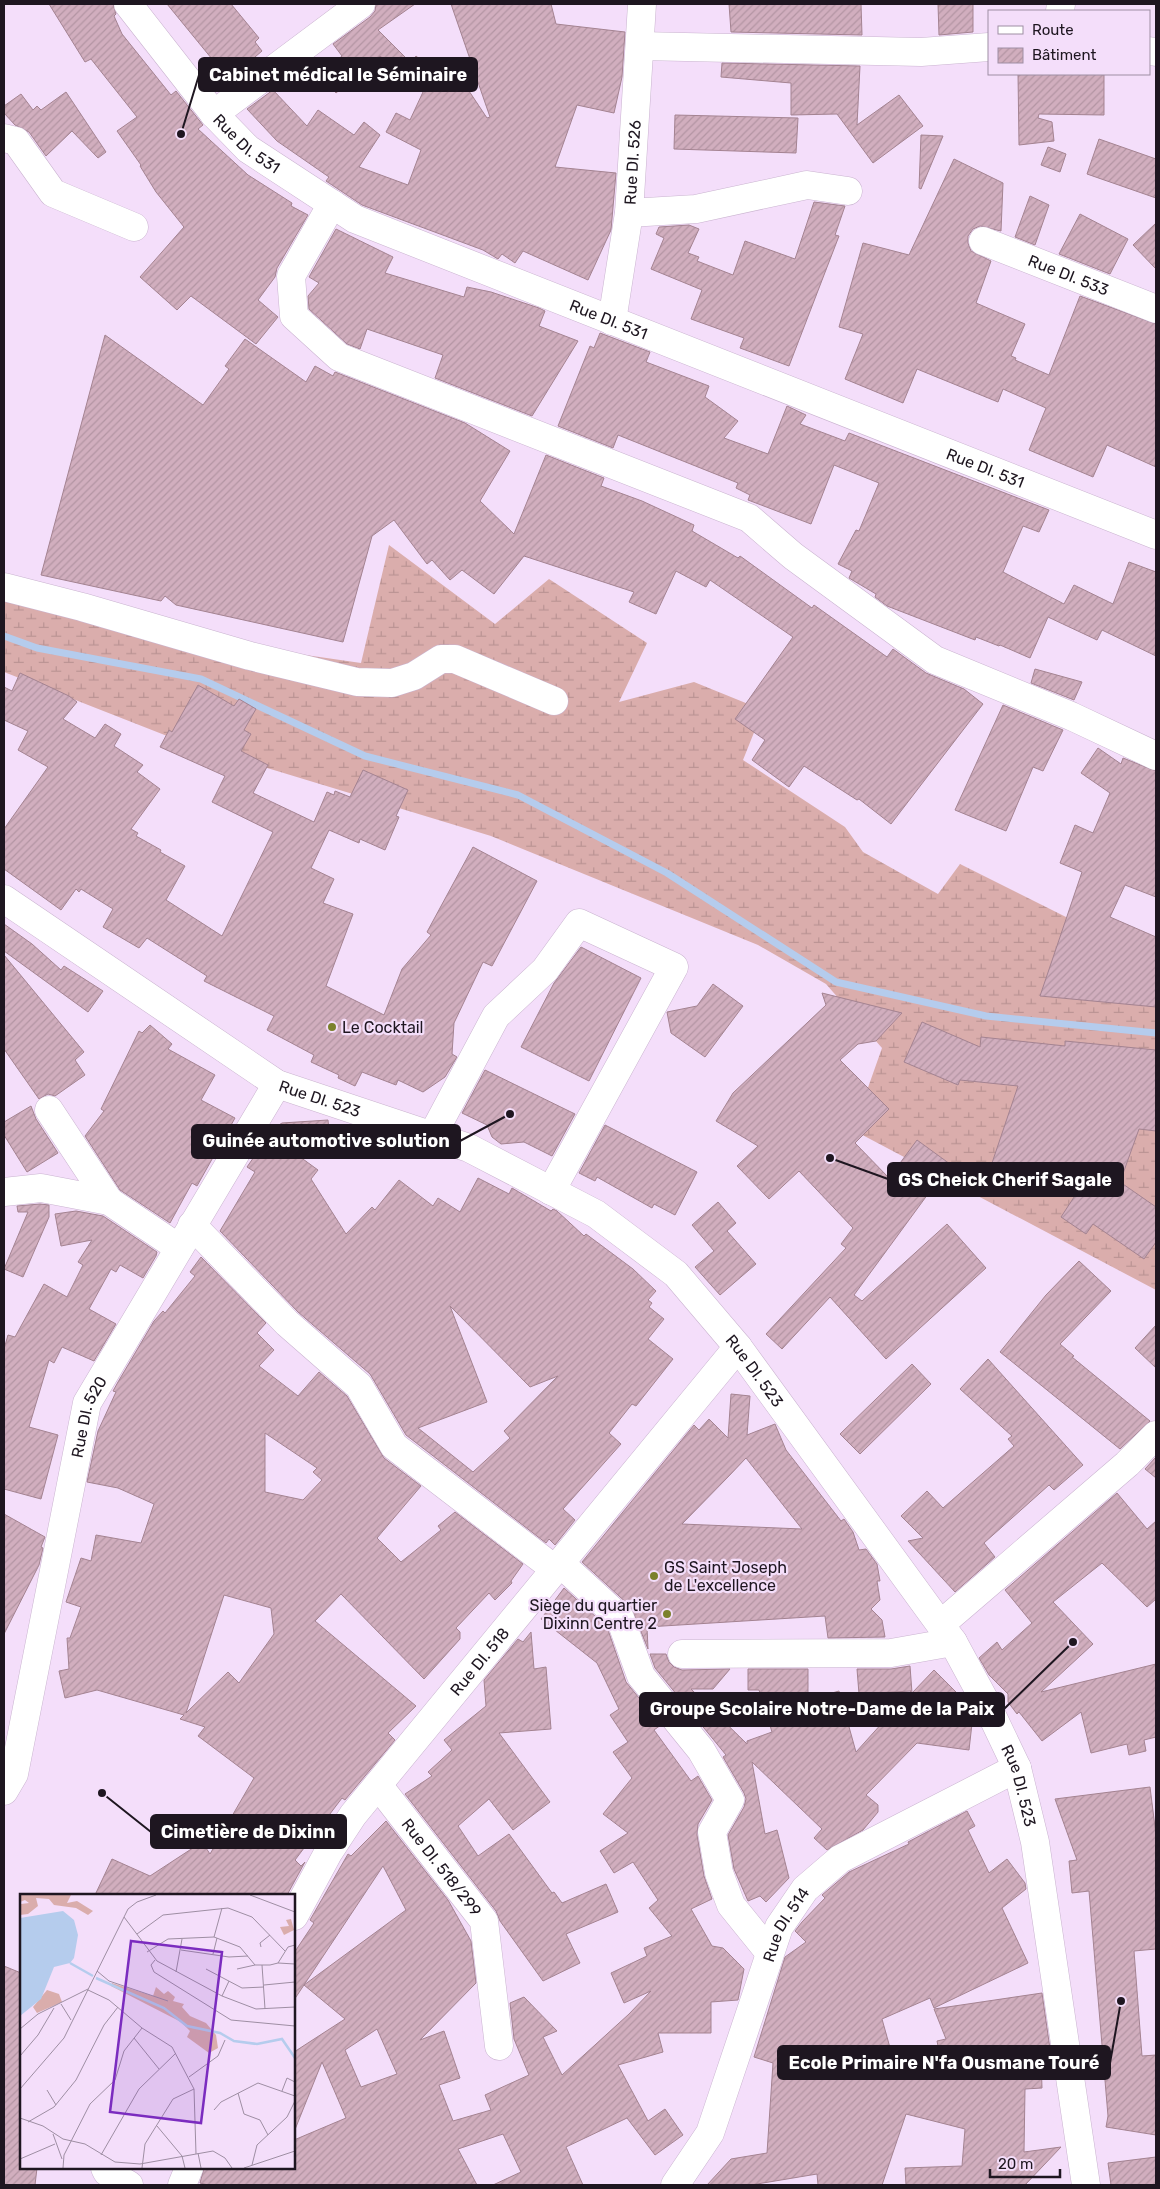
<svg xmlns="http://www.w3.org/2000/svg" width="1160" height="2189" font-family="Rubik,sans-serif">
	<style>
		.wetland { fill: url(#wetland-marsh) }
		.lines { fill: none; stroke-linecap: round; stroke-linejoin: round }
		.stream { stroke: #b5cced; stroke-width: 7 }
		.building { fill: url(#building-hatch); stroke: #a48391; fill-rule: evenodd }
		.minor-casing { stroke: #cab4d0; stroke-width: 29 }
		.minor { stroke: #fff; stroke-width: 28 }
		.poi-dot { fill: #7b812c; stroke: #f4defa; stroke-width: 2 }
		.labels { text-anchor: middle; stroke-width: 4.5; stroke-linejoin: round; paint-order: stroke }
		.street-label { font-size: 16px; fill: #1e1620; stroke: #f4defa }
		.poi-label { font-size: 16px; fill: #1e1620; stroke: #f4defa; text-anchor: start }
		.inset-river { fill: none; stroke: #b5cced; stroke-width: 2.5 }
		.inset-road { fill: none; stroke: #9e8ea3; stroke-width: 1 }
		.view { fill: #7b2cbf; fill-opacity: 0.15; stroke: #7b2cbf; stroke-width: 2.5 }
		.inset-edge { fill: none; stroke: #1e1620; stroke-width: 2.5 }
		.leader { fill: none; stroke: #1e1620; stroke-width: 2 }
		.callout-dot { fill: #1e1620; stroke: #f4defa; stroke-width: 2 }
		.callout { fill: #1e1620; stroke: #1e1620; stroke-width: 2 }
		.callout-label { font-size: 18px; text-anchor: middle; font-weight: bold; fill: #fff }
	</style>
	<defs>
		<pattern id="wetland-marsh" width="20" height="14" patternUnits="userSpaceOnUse" patternTransform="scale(1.25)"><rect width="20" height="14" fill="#daadac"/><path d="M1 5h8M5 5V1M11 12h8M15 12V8" fill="none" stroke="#bb9494"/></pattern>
		<pattern id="building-hatch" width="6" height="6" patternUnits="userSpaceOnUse" patternTransform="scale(1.25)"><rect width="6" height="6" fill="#d1aebe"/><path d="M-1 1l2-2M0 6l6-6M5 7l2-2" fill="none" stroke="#b395a3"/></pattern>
	</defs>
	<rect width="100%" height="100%" fill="#f4defa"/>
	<path class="wetland" d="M389,545L495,624L549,579L647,643L619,702L694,682L763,710L743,760L845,827L863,852L938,894L960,864L1074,921L1156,998V1290L853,1130L882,1048L826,984L758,945L491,836L185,743L4,672V589L195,639L361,663Z"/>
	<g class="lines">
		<path class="stream" d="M4,636L37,648L201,679L365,756L518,795L667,873L836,982L986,1016L1156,1033"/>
	</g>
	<path class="building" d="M49,4H113L116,14L114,16L122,34L171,95L176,91L203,125L198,129L248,175L292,203L291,206L308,215L277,268L275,277L258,300L278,317L256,344L191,296L177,310L140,277L184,227L156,192L140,166L141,165L117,131L137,117L91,59L85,62Z
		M167,4H231L259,38L255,42L262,51L248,63L251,67L238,76L228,64L221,70Z
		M376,4H415L378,30L411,63L416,56L442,78L449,61L487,118L490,117L451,4H551L556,24L625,32L622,77L614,113L577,105L555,167L616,173L611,230L588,280L523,251L515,263L502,254L498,259L483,250L362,205L326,181L329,177L277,141L247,109L273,90L307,126L318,110L354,135L364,122L380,135L359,167L408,185L421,150L386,132L396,113L410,120L423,92L380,56L336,93L320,75L342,56L333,44L370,17L375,11Z
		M729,4H861L862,35L731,32Z
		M938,4H973V32L939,35Z
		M722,63L860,66L857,125L899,95L923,126L873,163L837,114L791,115V83L721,77Z
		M1018,74H1104V115L1039,114L1038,118L1052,122L1054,141L1019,145Z
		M66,92L106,152L98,158L72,131L46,156L29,132L15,125L4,113V106L21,94L33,110L37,106L41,110Z
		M675,115L798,118L796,153L674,149Z
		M921,135L943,136L921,189L919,188Z
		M1099,139L1156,159V198L1087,174Z
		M1048,147L1066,154L1060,172L1041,165Z
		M954,159L1003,183L1001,231L980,226L973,229L968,236V243L971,251L991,261L976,303L1025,324L1011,356L1016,358L1015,360L1049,375L1080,296L1156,324V467L1107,445L1093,477L1029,450L1046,408L1003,389L998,402L917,369L903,403L845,379L863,334L839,327L863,243L909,255Z
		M1030,196L1049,205L1035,245L1015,237Z
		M814,202L845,206L835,235L839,236L789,366L740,348L744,338L691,319L702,290L651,269L664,238L656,234L659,227L689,225L699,229L688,253L699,257L697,261L733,275L745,241L795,259Z
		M1080,214L1128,239L1110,274L1059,254Z
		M1156,223V269L1133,245Z
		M336,229L393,257L385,273L464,297L467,287L491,292L539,308L545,311L539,326L578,341L532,416L435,378L443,355L367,329L360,349L347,344L309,309L308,296L319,283L309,277Z
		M600,333L650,352L646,362L709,386L705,397L738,421L724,438L768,454L787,406L806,415L800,424L845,441L849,433L1049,510L1039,532L1023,526L1003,572L1064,604L1074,585L1113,604L1129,562L1156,572V656L1102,630L1097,640L1048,617L1030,658L1000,645L999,646L976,637L975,640L887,606L875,597L876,594L849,578L852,571L838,564L856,530L859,531L879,483L834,465L811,524L748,500L750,495L736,488L738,483L618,435L613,448L558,426L590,346L594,348Z
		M105,335L203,405L229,369L225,366L245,339L306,382L315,366L333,376L335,372L465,423L510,451L480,501L514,534L546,455L604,478L601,486L642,501L694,525L692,531L738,558L740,556L812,608L814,605L887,657L893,649L926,673L964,689L983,704L891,824L859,799L857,800L804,766L789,787L752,760L765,740L735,719L793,637L710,580L706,587L676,571L656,614L629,602L634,592L524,556L494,594L462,570L450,580L432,560L427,564L394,520L372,536L343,642L176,605L165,596L161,601L41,575Z
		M1035,669L1082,682L1074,700L1031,683Z
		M20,673L69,696L77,702L63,719L95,738L105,724L121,734L114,746L143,765L137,772L160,789L131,829L138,833L136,836L161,850L160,852L185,866L166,900L222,936L273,832L212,802L225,776L160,747L169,730L172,732L198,685L234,706L239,699L256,709L244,730L251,734L241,751L268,765L253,793L314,822L327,792L334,795L335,791L350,797L363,770L408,790L396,816L399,817L385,850L360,839L359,843L329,830L311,868L334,879L323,903L353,914L326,986L384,1015L402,969L431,935L427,932L473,847L537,881L492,966L483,962L454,1023L452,1054L457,1057L445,1077L423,1092L398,1080L396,1085L362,1072L355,1086L338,1078L339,1075L311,1062L314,1055L267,1030L274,1016L204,981L207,976L147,938L139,948L103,927L113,909L81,889L79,892L76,889L61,910L4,869V829L48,767L18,750L28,731L4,720V687L12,691Z
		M1003,705L1063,730L1043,771L1033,767L1006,831L955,810Z
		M1098,748L1121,764L1123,758L1156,771V897L1125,885L1110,917L1156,937V1007L1040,996L1082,872L1060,863L1075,825L1093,833L1110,793L1081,773Z
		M4,924L32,944L61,970L64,966L103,991L88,1012L4,951Z
		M581,947L641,978L589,1081L521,1047L554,983Z
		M4,955L84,1052L75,1060L85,1075L55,1096L48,1094L39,1099L4,1049Z
		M713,984L743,1006L705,1057L671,1033L667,1012L697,1006Z
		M822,993L902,1013L876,1041L858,1044L840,1060L889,1109L855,1143L889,1178L917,1140L950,1164L854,1295L862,1301L947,1224L986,1268L886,1359L830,1297L782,1349L766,1334L846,1248L841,1244L853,1228L799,1171L769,1199L737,1166L758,1146L716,1121L733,1093L826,1005Z
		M922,1022L980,1047L981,1037L1065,1046V1041L1156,1050V1131L1139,1129L1120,1182L1156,1207V1242L1144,1259L1093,1224L1086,1234L1061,1217L1078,1191L992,1163L1018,1086L960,1080L958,1085L904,1062Z
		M150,1025L172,1044L168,1049L215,1075L201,1100L235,1118L197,1186L192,1183L170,1223L120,1190L85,1136L104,1111L101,1109L139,1031L142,1033Z
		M485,1070L575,1114L552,1156L524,1142L501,1144L492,1137L487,1125L462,1113Z
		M31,1106L36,1119L58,1153L27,1172L4,1135V1122Z
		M328,1120L330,1142L285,1146L318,1170L311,1179L346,1234L372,1207L375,1210L399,1180L433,1206L438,1198L460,1212L478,1178L509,1194L512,1188L551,1211L553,1209L557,1211L584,1236L586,1234L633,1269L656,1291L648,1300L652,1303L649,1307L664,1319L648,1339L673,1359L636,1406L632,1404L609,1433L621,1444L563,1509L575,1520L555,1545L549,1539L546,1543L406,1435L370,1374L298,1312L220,1231L255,1172L247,1167L274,1128L282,1123ZM450,1306L530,1387L558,1376L504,1431L510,1438L473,1472L418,1428L487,1402Z
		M605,1125L697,1172L675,1215L654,1204L652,1208L597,1177L595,1181L579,1173Z
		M718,1202L736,1223L727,1231L756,1264L720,1295L695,1267L714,1251L692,1225Z
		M40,1204L49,1205V1217L23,1277L4,1269L28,1212H18L17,1206Z
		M76,1211L103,1216L157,1252L156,1256L143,1278L120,1265L116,1272L111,1269L89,1309L116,1324L94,1361L62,1347L54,1363L49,1360L29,1427L58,1435L41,1499L4,1489V1349L8,1335L15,1337L44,1284L67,1297L83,1265L78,1262L92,1240L61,1246L55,1214Z
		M201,1257L266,1323L257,1333L274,1350L259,1366L298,1396L319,1372L347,1396L384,1458L421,1486L377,1538L401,1562L441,1530L438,1526L455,1512L523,1564L511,1581L512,1583L495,1600L489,1593L456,1628L460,1632V1639L424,1679L341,1594L315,1621L416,1706L388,1733L395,1740L345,1800L342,1798L295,1860L301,1866L305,1862L287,1895H95L112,1859L150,1876L202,1842L210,1854L254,1778L198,1736L205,1727L180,1719L184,1715L97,1690L65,1698L59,1671L69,1669L67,1638H70L81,1607L66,1602L81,1558L91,1561L96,1535L141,1543L154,1504L118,1488L87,1482L98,1431L116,1392L113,1391L118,1382L154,1321L163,1311L165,1313L195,1276L190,1272ZM265,1433L317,1468L313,1472L322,1480L303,1500L265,1492ZM224,1595L271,1608L274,1634L239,1683L228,1672L186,1713Z
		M1079,1261L1111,1291L1060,1344L1074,1356L1072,1357L1150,1421L1120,1449L1000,1352L1046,1295Z
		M1156,1325V1368L1135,1348Z
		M988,1359L1083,1465L1054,1490L1049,1485L984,1543L995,1557L955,1592L908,1541L923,1538L901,1516L927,1491L943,1508L1014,1446L1008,1439L1012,1436L960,1389Z
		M912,1364L931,1384L860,1454L840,1434Z
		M731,1394L750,1396L747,1435L775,1424L786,1450L841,1521L844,1519L853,1532L859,1550L866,1549L877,1564L880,1581H877L880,1600L871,1609L882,1620L885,1637L828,1638L825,1616L647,1627L648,1649L631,1607L582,1562L694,1425L699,1430L709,1419L728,1438ZM746,1458L802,1529L682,1524L728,1477Z
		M1156,1457V1478L1145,1469Z
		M1117,1493L1147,1529L1156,1521V1599L1147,1607L1102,1563L1053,1602L1093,1644L1041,1692L1156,1664V1737L1144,1740L1146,1751L1129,1755L1127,1744L1091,1753L1081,1712L1042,1741L1019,1712L1017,1714L1008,1702V1694L989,1675L979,1658L997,1642L1002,1650L1032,1623L1005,1590Z
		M4,1514L45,1537L41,1547L43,1548L39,1565L4,1634Z
		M564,1588L607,1627L626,1682L661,1725L654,1730L691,1781L698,1776L712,1800L698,1824L697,1835L704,1876L712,1899L691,1909L712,1946L723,1948L744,1969L738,2000L711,2002V2033H658L663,2052L618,2065L648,2121L665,2109L683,2135L655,2155L627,2118L566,2147L583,2185H493L521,2172L503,2134L458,2149L477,2185H208L200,2183L204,2168H294V2140L346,2118L322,2062L294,2132V2052L345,2019L304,1985L406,1910L383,1866L294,2000V1953L314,1923L310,1920L348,1854L351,1856L386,1821L448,1900L471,1941L476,1983L420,2040L444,2031L460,2078L439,2085L453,2121L491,2110L485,2095L529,2075L514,2039L510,2003L524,1997L557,2031L543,2037L562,2075L629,2014L651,1991L624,2003L611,1973L647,1956L644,1948L672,1936L649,1908L658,1900L633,1862L614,1873L600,1851L628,1833L603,1814L632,1778L613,1752L628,1742L610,1715L619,1709L597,1663L541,1619ZM377,2029L397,2074L361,2087L345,2050Z
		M531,1632L534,1669L546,1667L551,1729L499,1733L550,1802L513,1830L489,1799L458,1826L478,1856L509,1834L552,1893L554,1892L562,1903L606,1884L618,1912L566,1934L580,1963L543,1981L500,1921L496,1911L405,1794L432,1776L428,1772L452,1750L444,1740L486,1706L484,1680L518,1639L523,1642Z
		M650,1654H666L669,1662L674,1667L682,1670L730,1669L713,1689H691L747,1744V1741L772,1732L759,1690H748V1669H808V1700L839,1691L856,1752L911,1691L859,1694L857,1669H891L910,1666L912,1693L934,1670L957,1693L939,1711L973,1715L969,1750L917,1743L866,1795L878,1805V1812L863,1830L827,1850L814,1838L822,1829L752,1762L765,1834L777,1830L789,1878L766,1902L760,1896L748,1901L734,1869L728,1835L744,1807L746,1799L744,1793L723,1757L726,1755L655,1668Z
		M1150,1787L1156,1835V1949L1134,1951L1142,2056L1156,2055V2135L1106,2127L1108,2116L1089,1891L1072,1893L1069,1861L1077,1860L1055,1799Z
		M967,1811L975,1826L968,1830L989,1873L1007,1859L1025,1883L1026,1889L1002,1908L1028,1963L934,2008L930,1998L882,2019L894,2062L944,2075L937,2041L946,2039L934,2009L1042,1993L1051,2056L1041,2058L1042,2088L1025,2089L1024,2152L1061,2147L1025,2185H906L905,2168L962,2166L965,2129L906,2114L882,2185H818L817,2174L751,2185H707L731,2159L767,2153L773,2063L754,2057L785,1957L806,1942L795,1931L802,1922L825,1898L822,1895L849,1872L909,1844L908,1842Z
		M4,1966L21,1973V2168H37L35,2185H4Z
		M1156,2157V2185H1111L1108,2163Z"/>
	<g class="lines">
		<g class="minor-casing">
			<g id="minor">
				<path id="s1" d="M128,4L214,114L248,149L355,219L1156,535"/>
				<path d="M1060,11L1061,4"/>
				<path d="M640,46L921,52L989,47"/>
				<path d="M1149,51L1156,52"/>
				<path d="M214,114L361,4"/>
				<path d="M4,138L16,141L53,193L134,227"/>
				<path d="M332,204L291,276L294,316L339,357L749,518L793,556L935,660L1071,716L1156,756"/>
				<path d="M629,213L696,209L807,185L848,191"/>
				<path id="s2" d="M983,241L1156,309"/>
				<path id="s3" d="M612,321L629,213L642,4"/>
				<path d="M4,587L82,607L250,656L357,682L392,683L414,676L441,659H455L554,701"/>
				<path id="s4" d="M4,899L277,1084L469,1148L596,1214L676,1274L738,1347L953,1642L986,1703L1017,1768L1035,1842L1086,2185"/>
				<path d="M49,1110L109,1201"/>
				<path d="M433,1134L496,1016L545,970L579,923L674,967L551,1191"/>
				<path d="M4,1192L41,1188L109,1201L179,1248"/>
				<path d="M192,1225L287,1323L359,1386L394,1446L556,1570"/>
				<path d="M561,1564L620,1618L641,1676L701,1750L730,1800L712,1832L719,1873L731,1905L769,1952"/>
				<path d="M941,1624L1127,1464L1156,1435"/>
				<path d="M682,1654L891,1653L953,1642"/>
				<path id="s5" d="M378,1785L484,1921L499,2046"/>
				<path id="s6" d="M4,1791L14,1774L87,1403L277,1084"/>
				<path id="s7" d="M294,1916L328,1853L353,1815L738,1347"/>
				<path d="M105,2168L107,2172L129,2185"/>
				<path d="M182,2185L189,2168"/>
				<path id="s8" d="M675,2185L710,2133L779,1927L805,1889L840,1859L1017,1768"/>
			</g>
		</g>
		<use href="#minor" class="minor"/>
	</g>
	<g class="poi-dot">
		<circle cx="332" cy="1027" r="5"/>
		<circle cx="654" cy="1576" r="5"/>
		<circle cx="667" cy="1614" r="5"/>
	</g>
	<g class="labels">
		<g class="street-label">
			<text dy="6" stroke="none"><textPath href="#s1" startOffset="184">Rue DI. 531</textPath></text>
			<text dy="6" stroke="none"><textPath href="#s3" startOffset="160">Rue DI. 526</textPath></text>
			<text dy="6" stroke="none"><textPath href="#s2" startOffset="92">Rue DI. 533</textPath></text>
			<text dy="6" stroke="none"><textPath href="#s1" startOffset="589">Rue DI. 531</textPath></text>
			<text dy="6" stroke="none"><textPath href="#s1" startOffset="994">Rue DI. 531</textPath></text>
			<text dy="6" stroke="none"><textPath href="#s4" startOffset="375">Rue DI. 523</textPath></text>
			<text dy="6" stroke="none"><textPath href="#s4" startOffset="900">Rue DI. 523</textPath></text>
			<text dy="6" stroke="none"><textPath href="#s6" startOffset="385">Rue DI. 520</textPath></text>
			<text dy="6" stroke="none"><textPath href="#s7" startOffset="316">Rue DI. 518</textPath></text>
			<text dy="6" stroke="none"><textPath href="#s4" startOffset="1395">Rue DI. 523</textPath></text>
			<text dy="6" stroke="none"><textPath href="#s5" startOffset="104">Rue DI. 518/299</textPath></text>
			<text dy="6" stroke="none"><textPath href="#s8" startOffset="285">Rue DI. 514</textPath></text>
		</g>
		<g class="poi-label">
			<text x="342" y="1033">Le Cocktail</text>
			<text x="664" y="1573">GS Saint Joseph<tspan x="664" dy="18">de L'excellence</tspan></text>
			<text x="657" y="1611" text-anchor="end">Siège du quartier<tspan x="657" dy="18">Dixinn Centre 2</tspan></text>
		</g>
	</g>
	<g transform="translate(20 1894)">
		<rect width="275" height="275" fill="#f4defa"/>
		<path d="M0,1H51L47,9L57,7L73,17L68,21L56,14L34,11L29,5L16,4L18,12L8,20L0,21L1,10L9,9L5,6L0,8ZM271,25L274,36L264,41L260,33L269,32L266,26Z" fill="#daadac"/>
		<path d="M92,89L133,102L136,93L144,100L148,97L155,103L153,107L164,110L162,113L170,122L186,129L196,141L198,154L189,159L167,143L170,137L161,128L91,92Z" fill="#daadac"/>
		<path d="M27,96L39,100L42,108L17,119L13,113Z" fill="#daadac"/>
		<path d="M43,17L54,26L58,41L54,64L50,69L34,73L21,105L0,122V24Z" fill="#b5cced"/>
		<path class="inset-river" d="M50,69L73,82M76,84L144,114L167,132L200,139L214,147L237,150L262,145L275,164"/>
		<path class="inset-road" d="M230,1L275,18M104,23L137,67L202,102L236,115L275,113M117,40L143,21L208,14L232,23L265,57M194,43L202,14M241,53L240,49L250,41M161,56L209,63L228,62M127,58L148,45L194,43L220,53L235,71H250L258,69L268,53L275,51M193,60L197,44M135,66L131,71L134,78L211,126L275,132M258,69L275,70M242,71L245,115M186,75L222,94L244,93M217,75L235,71M77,77L89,87L148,107M156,78L162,45M244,91L275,88M68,96L89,106L122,134L152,153L174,195L176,260M202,102L209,87M41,110L51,126M0,135L18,120L68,95M114,144L139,175M0,162L18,141L34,114M169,183L198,162L205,146M0,195L44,144L108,15L117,8L136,1M27,196L36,211M262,197L267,184L275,188M218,199L224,220L240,226L248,241M194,216L201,208L238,189L275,202M0,224L23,232L43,245L65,250L95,268L120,270L193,257L205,264L212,274M8,228L34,213L56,186L84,131L98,113M137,232L162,262L165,274M33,240L42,265M178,259L181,274M81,261L119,195L156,159M0,265L35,250M232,271L237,251L267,223L275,207M43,274L44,261L70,210L95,186L104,157L122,134M122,274L125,250L153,205L174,195M224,274L275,257"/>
		<path class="view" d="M111,47L202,58L181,229L90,218Z"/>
		<rect width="275" height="275" class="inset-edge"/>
	</g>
	<path class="leader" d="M181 134L199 75M510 1114L460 1141M830 1158L888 1179M1073 1642L1004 1709M102 1793L151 1832M1121 2001L1110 2063"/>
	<g class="callout-dot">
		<circle cx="181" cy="134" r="5"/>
		<circle cx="510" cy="1114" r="5"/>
		<circle cx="830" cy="1158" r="5"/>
		<circle cx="1073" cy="1642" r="5"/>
		<circle cx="102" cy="1793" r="5"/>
		<circle cx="1121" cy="2001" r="5"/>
	</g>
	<g class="callout">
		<rect x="199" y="58" width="278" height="33" rx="5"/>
		<rect x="192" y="1125" width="268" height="33" rx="5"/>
		<rect x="888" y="1163" width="235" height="33" rx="5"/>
		<rect x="640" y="1693" width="364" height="33" rx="5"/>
		<rect x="151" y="1815" width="195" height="33" rx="5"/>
		<rect x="778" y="2046" width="332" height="33" rx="5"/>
	</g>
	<g class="callout-label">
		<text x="338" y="81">Cabinet médical le Séminaire</text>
		<text x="326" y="1147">Guinée automotive solution</text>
		<text x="1005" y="1186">GS Cheick Cherif Sagale</text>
		<text x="822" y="1715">Groupe Scolaire Notre-Dame de la Paix</text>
		<text x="248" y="1838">Cimetière de Dixinn</text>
		<text x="944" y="2069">Ecole Primaire N'fa Ousmane Touré</text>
	</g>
	<rect width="1160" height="2189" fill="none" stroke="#1e1620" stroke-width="10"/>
	<rect x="988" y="10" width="162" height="65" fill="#f4defa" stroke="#9e8ea3"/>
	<rect x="998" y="26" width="25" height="8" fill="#ffffff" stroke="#9e8ea3"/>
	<text x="1032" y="35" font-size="15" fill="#1e1620">Route</text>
	<rect x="998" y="48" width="25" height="15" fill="url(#building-hatch)" stroke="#9e8ea3"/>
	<text x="1032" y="60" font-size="15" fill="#1e1620">Bâtiment</text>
	<path d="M990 2169v8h70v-8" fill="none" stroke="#1e1620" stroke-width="2.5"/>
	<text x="998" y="2169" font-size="15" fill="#1e1620" stroke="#f4defa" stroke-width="4" paint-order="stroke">20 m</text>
</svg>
